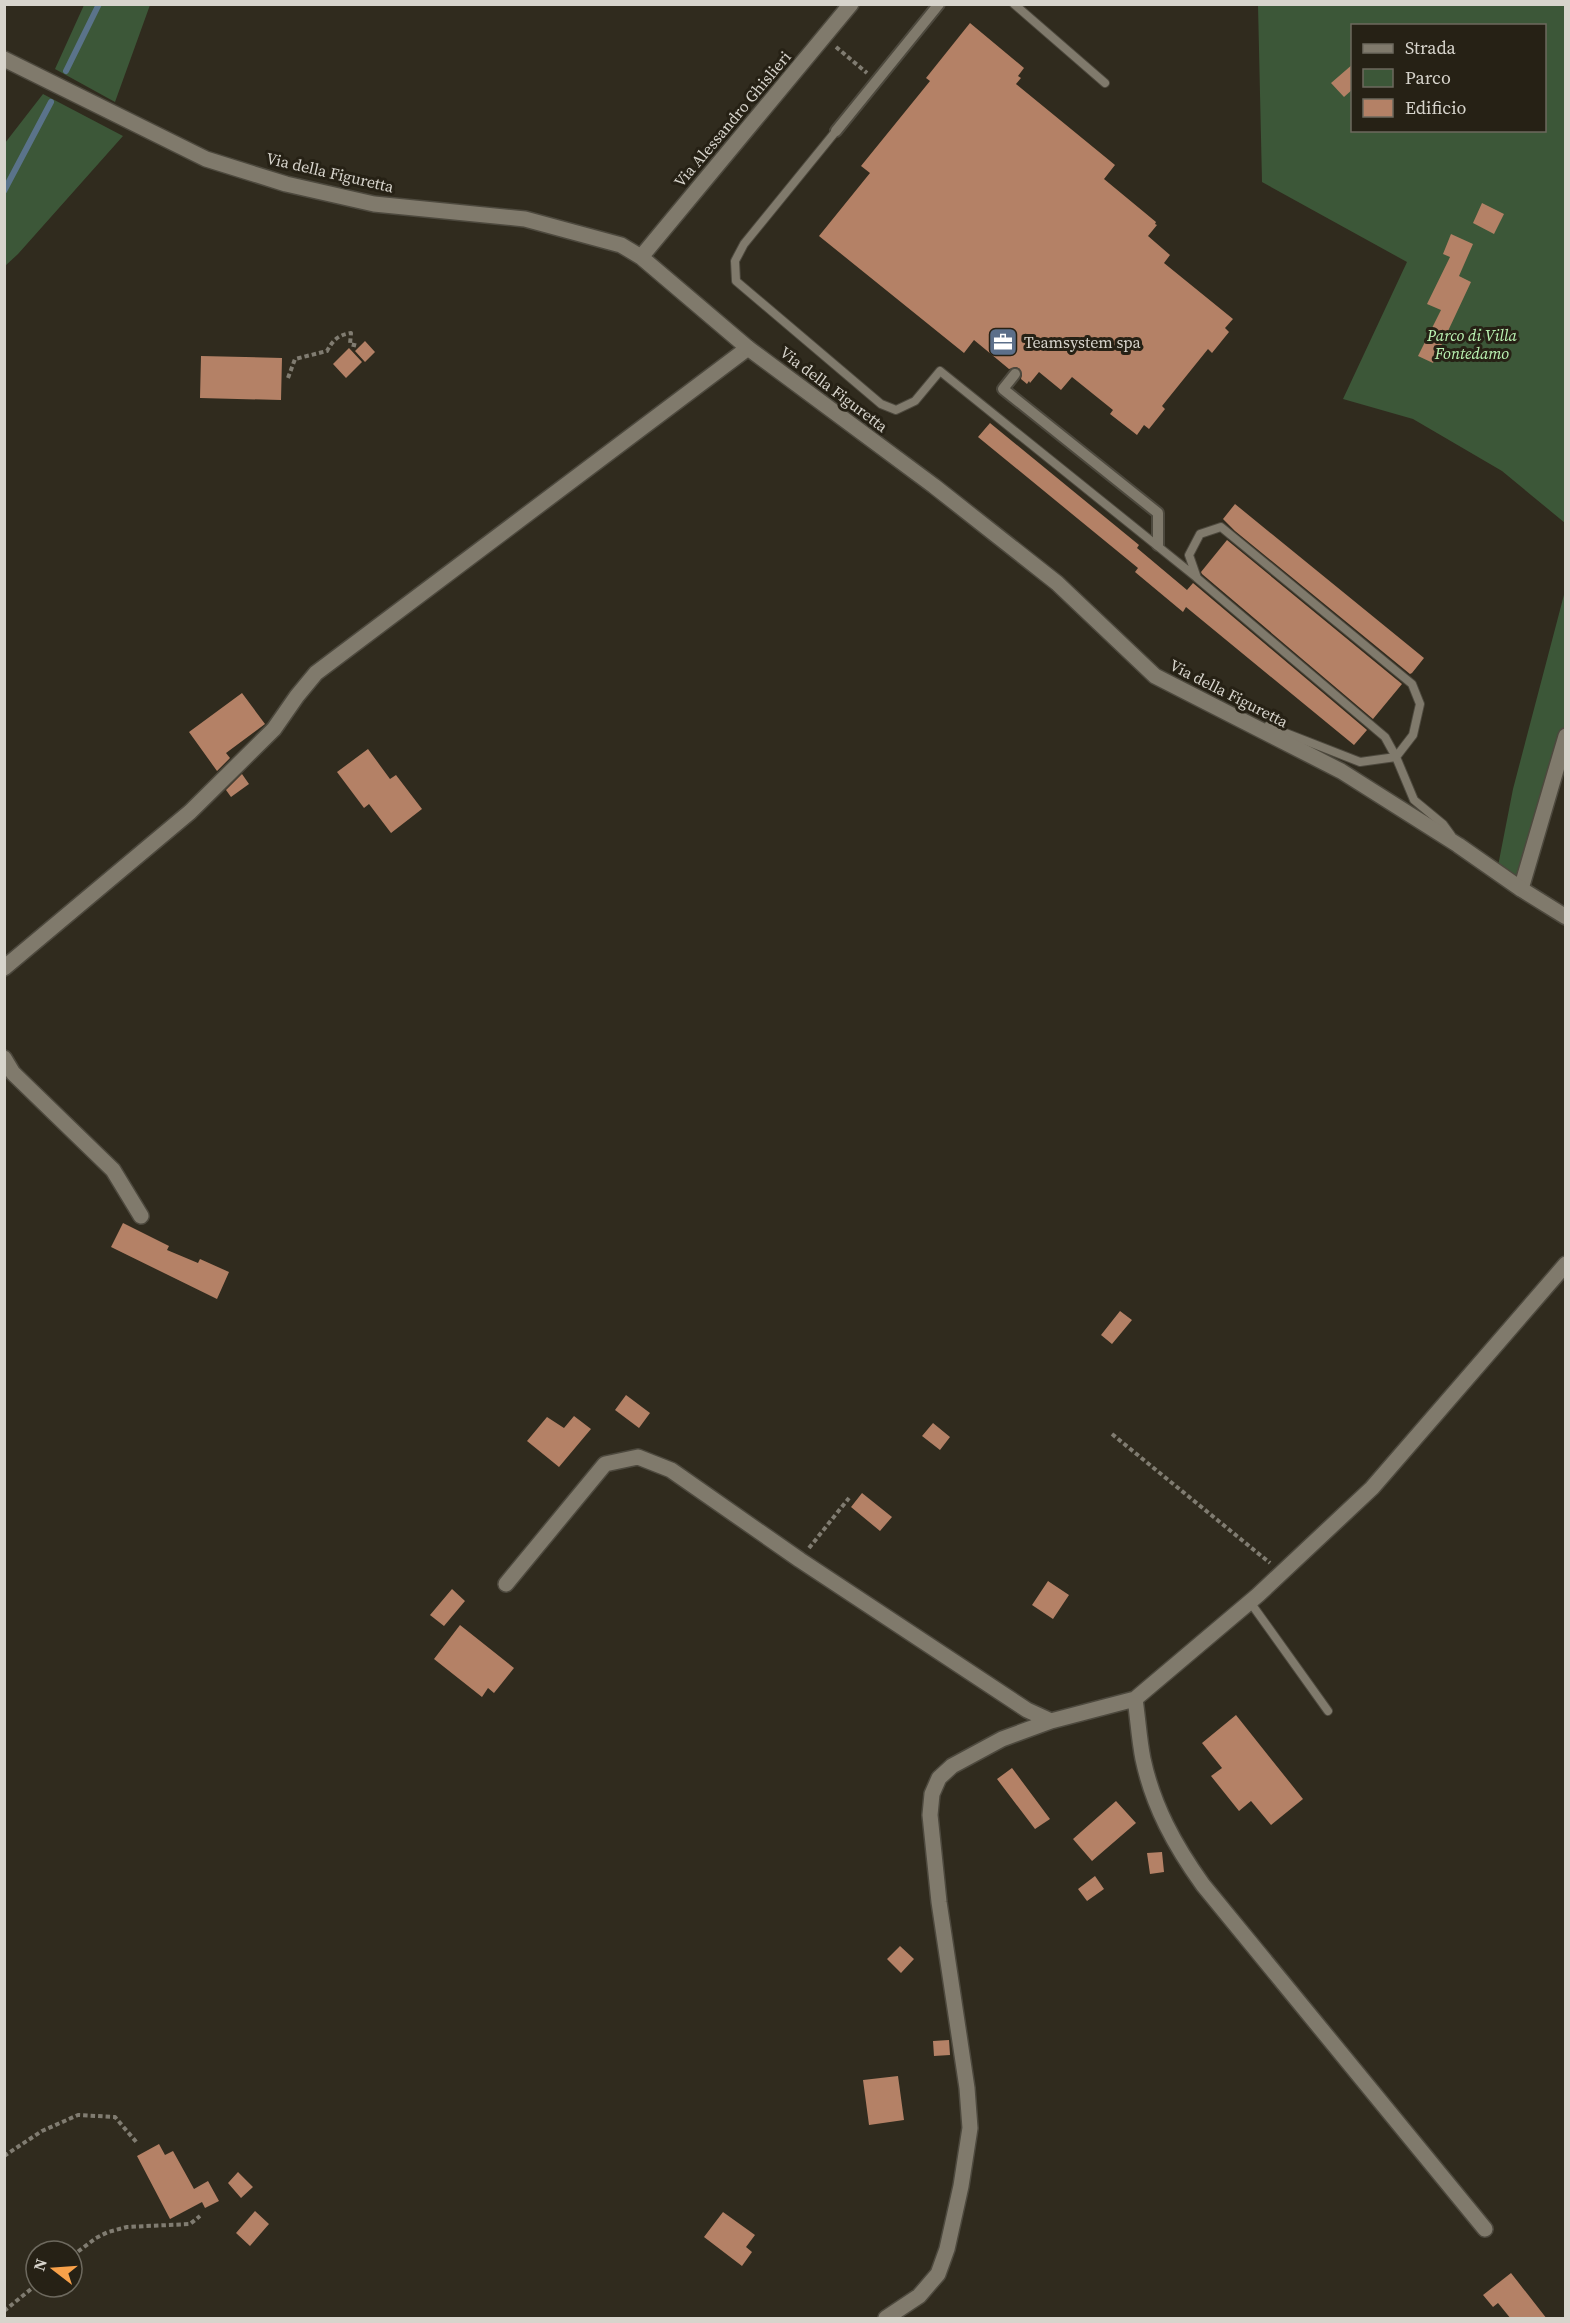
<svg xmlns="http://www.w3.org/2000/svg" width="1570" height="2323" font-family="'Source Serif 4',serif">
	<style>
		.green { fill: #3c5738; fill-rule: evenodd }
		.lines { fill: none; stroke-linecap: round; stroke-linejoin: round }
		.stream { stroke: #5a738a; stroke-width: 6 }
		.building { fill: #b48166 }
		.service-casing { stroke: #4d493e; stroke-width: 10 }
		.pedestrian-casing { stroke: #4d493e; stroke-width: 14 }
		.minor-casing { stroke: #4d493e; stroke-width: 18 }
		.tertiary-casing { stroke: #4d493e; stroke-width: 18 }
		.path { stroke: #807c71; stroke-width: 4; stroke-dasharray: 4.5 3; stroke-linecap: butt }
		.service { stroke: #807a6c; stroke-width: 8 }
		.pedestrian { stroke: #807a6c; stroke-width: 10 }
		.minor { stroke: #807a6c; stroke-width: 15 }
		.tertiary { stroke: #807a6c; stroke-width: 15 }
		.labels { text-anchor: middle; stroke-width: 6; stroke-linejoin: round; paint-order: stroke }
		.street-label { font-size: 16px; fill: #d7d4cc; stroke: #262115 }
		.park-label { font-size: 16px; font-style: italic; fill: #bcf5b4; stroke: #262115 }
		.poi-label { font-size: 16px; fill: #d7d4cc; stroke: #262115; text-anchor: start }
	</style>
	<rect width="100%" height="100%" fill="#302b1e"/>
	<path class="green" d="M84,5H150L115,102L55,69Z
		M1258,5H1565V523L1502,471L1413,419L1343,399L1407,262L1262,182ZM1352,26H1544V130H1352Z
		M43,94L123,136L18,254L5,266V143Z
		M1565,591V758L1521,889L1497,871L1513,789Z"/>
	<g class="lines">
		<path class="stream" d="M66,71L99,4
			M4,191L51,102"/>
	</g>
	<path class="building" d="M970,23L1024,68L1018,76L1021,78L1016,84L1115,165L1104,179L1156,222L1155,224L1157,225L1148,236L1170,255L1164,263L1233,319L1225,328L1229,332L1212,353L1208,349L1162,406L1165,409L1149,429L1144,425L1137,435L1110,414L1113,410L1072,377L1061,390L1039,372L1030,383L1029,381L1027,384L1021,379L1022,375L1020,369L1016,367L1009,369L974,340L964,353L819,236L870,173L861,166L930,81L926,78Z
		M1353,64V89L1344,97L1331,83Z
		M1482,203L1504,214L1494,234L1473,223Z
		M1451,234L1473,244L1459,276L1471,282L1433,363L1418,356L1441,310L1427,304L1450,257L1443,254Z
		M365,341L375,352L365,362L355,351Z
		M349,348L362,362L346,378L333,364Z
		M201,356L282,358L281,400L200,398Z
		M990,423L1139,545L1137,548L1187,590L1193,583L1367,730L1354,745L1186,607L1183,612L1135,572L1138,568L978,437Z
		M1235,504L1424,658L1412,673L1410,674L1235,531L1223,519Z
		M1227,540L1402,684L1373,719L1202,574L1201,572Z
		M242,693L265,724L226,753L230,758L217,771L189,732Z
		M368,749L390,779L396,775L422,809L391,833L369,804L364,808L337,772Z
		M242,774L249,784L231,797L226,790Z
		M123,1223L169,1246L167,1250L198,1263L200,1259L229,1272L217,1299L111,1247Z
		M1120,1311L1132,1320L1112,1344L1101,1335Z
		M626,1395L650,1413L639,1428L615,1410Z
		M574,1416L591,1429L559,1467L527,1441L547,1417L564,1428Z
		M933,1423L950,1437L940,1450L922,1436Z
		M862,1493L892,1517L880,1531L851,1507Z
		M1048,1581L1069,1595L1053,1619L1032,1605Z
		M452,1589L465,1601L444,1626L430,1615Z
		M460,1625L514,1668L494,1693L488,1688L482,1697L434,1659Z
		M1236,1715L1303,1799L1271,1825L1251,1801L1239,1811L1211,1776L1222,1768L1202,1743Z
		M1012,1768L1050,1819L1035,1829L997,1779Z
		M1116,1801L1136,1823L1092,1861L1073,1839Z
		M1162,1852L1164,1872L1150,1874L1147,1853Z
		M1095,1876L1104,1889L1087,1901L1078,1889Z
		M900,1946L914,1959L901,1973L887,1959Z
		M949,2040L950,2055L934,2056L933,2041Z
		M898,2076L904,2120L869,2125L863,2080Z
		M159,2144L165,2155L173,2151L194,2189L208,2181L219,2201L205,2208L202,2202L170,2219L137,2156Z
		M238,2172L253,2187L241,2198L228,2183Z
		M255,2211L269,2224L250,2246L236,2233Z
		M723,2212L755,2235L746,2247L752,2252L742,2266L704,2237Z
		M1511,2273L1547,2319H1511L1498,2303L1493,2307L1483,2295Z"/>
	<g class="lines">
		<g class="service-casing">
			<path id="service" d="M1014,4L1105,83
				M836,131L744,244L735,261L736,281L881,404L896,410L915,401L940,371L1196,577
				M1268,726L1360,762L1396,757L1413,735L1420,704L1412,684L1221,527L1200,534L1189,555L1197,578L1385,737L1396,757L1414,800L1443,824L1451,835
				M1250,1602L1328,1711"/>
		</g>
		<g class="pedestrian-casing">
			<path id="pedestrian" d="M836,131L939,4
				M1015,374L1003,389L1158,513V545"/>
		</g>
		<g class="minor-casing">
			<path id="minor" d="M1521,889L1566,736
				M4,968L190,812L274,729L297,696L316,673L748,348
				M4,1058L13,1073L113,1170L141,1216
				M506,1584L605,1464L638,1457L671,1470L800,1560L1027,1710L1051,1721L1135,1699
				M1485,2229L1203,1885C1175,1846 1153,1806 1143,1759C1139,1739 1138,1719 1135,1699L1258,1595L1372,1488L1566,1264
				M886,2318L919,2296L938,2274L947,2249L961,2186L970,2128L967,2088L939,1902L930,1815L932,1794L939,1778L952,1766L1002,1739L1051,1721"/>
		</g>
		<g class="tertiary-casing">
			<path id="tertiary" d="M4,59L206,159L286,184L374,204L525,219L621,245L641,257L748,348L934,486L1057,583L1155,676L1341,771L1458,845L1521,889L1566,917
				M641,257L851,4"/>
		</g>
		<path class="path" d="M836,47L867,73
			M288,378L295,359L327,351C333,340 338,335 351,333L350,344L358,346
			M1112,1434L1270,1563
			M809,1548L849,1498
			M4,2156L42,2131L78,2115L115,2117L138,2144
			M72,2256L96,2238L108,2232L127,2227L190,2224L200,2216
			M4,2311L36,2285"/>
		<use href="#service" class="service"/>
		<use href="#pedestrian" class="pedestrian"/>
		<use href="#minor" class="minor"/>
		<use href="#tertiary" class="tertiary"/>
	</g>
	<defs>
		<g id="office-square" transform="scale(1.5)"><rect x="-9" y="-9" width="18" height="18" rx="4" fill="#5c6f8a" stroke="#262115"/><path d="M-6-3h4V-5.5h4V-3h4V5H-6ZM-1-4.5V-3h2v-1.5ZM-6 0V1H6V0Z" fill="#fff"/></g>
	</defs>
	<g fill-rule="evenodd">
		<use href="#office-square" x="1003" y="342"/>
	</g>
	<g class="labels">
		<g class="street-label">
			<text transform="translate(732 119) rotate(-50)" y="6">Via Alessandro Ghislieri</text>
			<text transform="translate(330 172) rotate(13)" y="6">Via della Figuretta</text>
			<text transform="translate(834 389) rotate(37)" y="6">Via della Figuretta</text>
			<text transform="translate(1229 693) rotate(27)" y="6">Via della Figuretta</text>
		</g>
		<g class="park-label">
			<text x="1472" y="341">Parco di Villa<tspan x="1472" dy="18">Fontedamo</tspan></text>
		</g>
		<g class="poi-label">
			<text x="1024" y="348">Teamsystem spa</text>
		</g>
	</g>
	<rect width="1570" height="2323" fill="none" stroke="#d7d4cc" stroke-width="12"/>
	<rect x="1351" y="24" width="195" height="108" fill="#262115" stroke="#6d695e" stroke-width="1.5"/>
	<rect x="1363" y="44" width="30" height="9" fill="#807a6c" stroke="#6d695e" stroke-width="1.5"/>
	<text x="1405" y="54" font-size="18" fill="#d7d4cc">Strada</text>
	<rect x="1363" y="69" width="30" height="18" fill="#3c5738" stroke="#6d695e" stroke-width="1.5"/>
	<text x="1405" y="84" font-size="18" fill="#d7d4cc">Parco</text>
	<rect x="1363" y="99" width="30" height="18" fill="#b48166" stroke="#6d695e" stroke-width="1.5"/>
	<text x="1405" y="114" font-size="18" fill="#d7d4cc">Edificio</text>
	<g transform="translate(54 2269) rotate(287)"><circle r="28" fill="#262115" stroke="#6d695e" stroke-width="1.5"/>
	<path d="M0-4.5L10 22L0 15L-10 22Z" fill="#f8a14a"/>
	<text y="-9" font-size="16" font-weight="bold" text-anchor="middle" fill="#d7d4cc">N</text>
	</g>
</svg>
